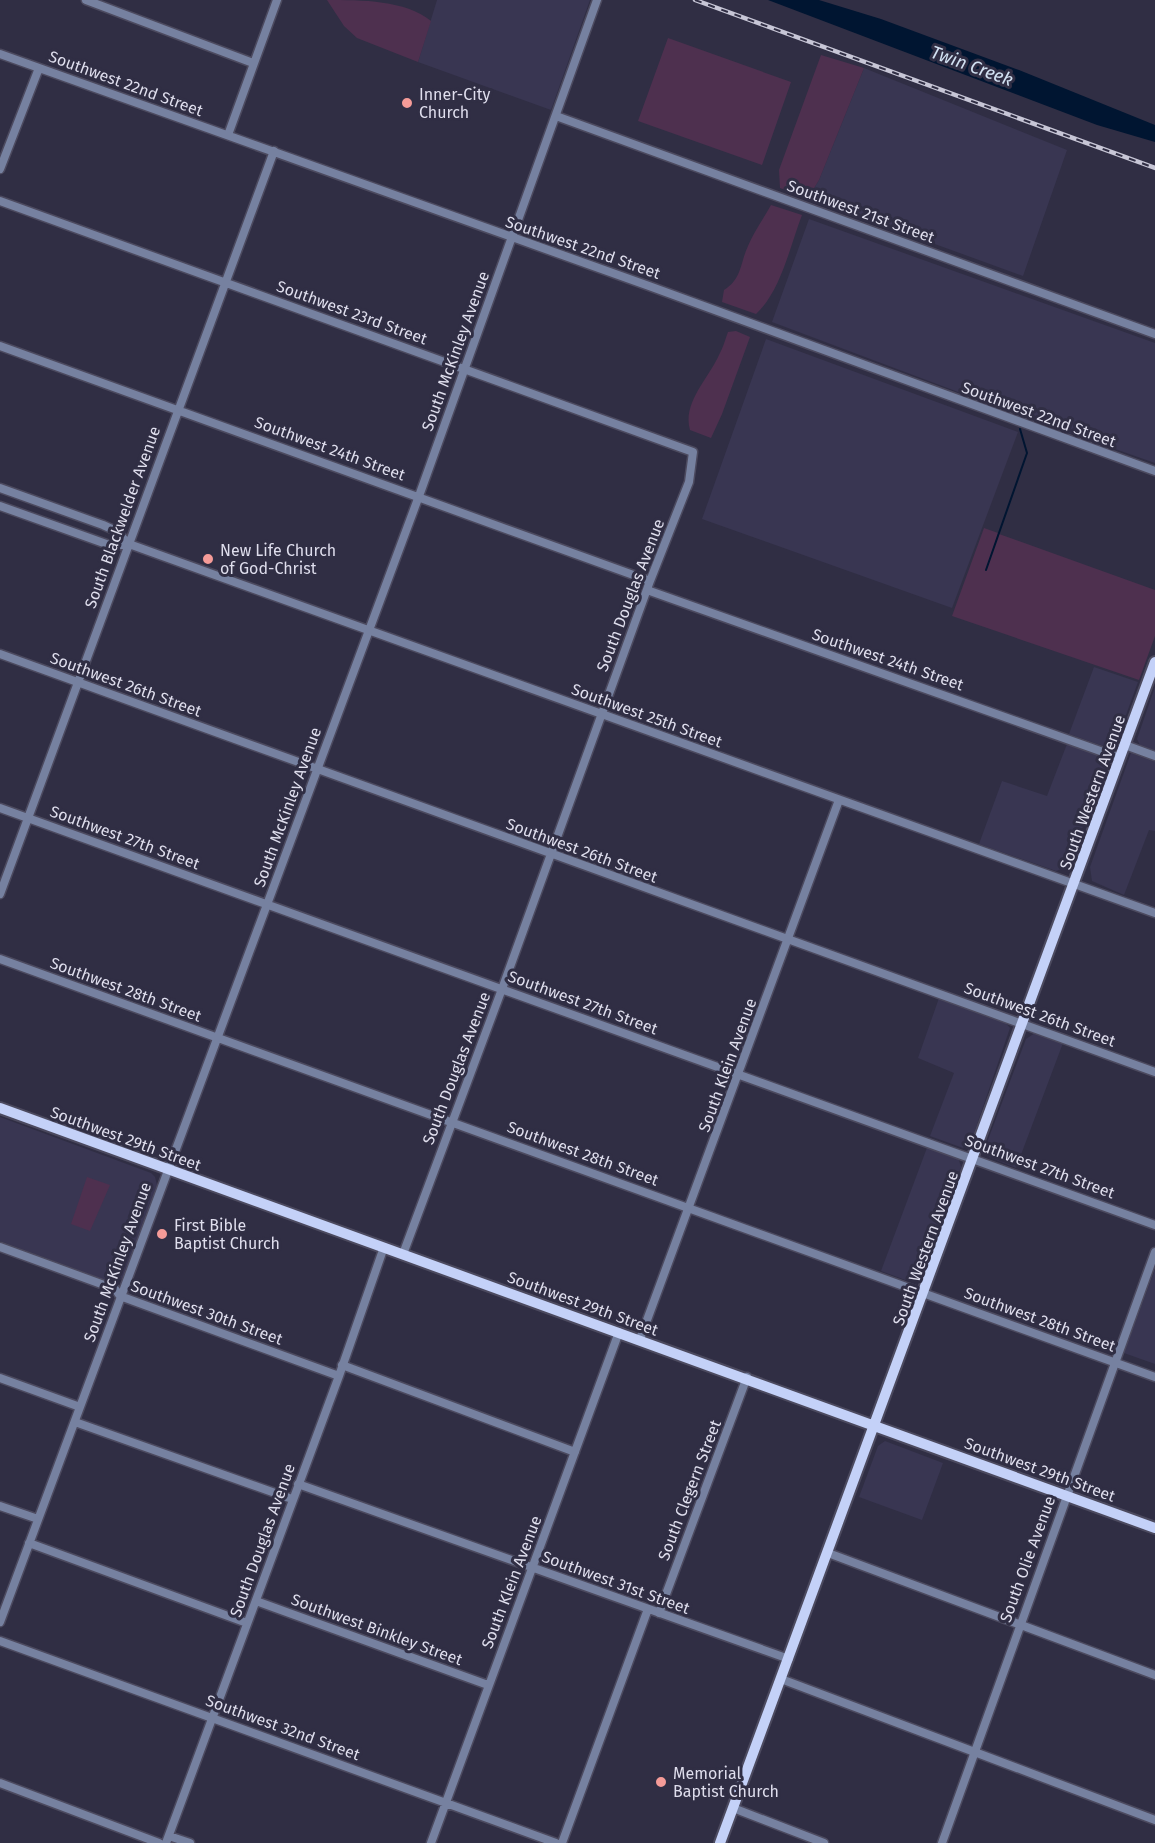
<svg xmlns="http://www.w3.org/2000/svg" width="1155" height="1843" font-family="'Fira Sans',sans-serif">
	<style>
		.built { fill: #393652 }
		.green { fill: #4e304f }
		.water { fill: #001531 }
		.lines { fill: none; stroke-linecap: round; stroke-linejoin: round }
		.stream { stroke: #001531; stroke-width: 2 }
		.minor-casing { stroke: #4c4a5f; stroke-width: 11 }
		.major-casing { stroke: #4c4a5f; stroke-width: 14 }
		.minor { stroke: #7681a0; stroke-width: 8 }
		.major { stroke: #c4d1f8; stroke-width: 10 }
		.rail-casing { stroke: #c7c6d6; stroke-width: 4.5 }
		.rail { stroke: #302e44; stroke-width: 2; stroke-dasharray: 7; stroke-linecap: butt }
		.poi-dot { fill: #f59b98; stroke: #302e44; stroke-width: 2 }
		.labels { text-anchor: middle; stroke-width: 6; stroke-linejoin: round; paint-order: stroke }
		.street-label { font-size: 16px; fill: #dfdeed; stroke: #302e44 }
		.poi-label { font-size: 16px; fill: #dfdeed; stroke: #302e44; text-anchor: start }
		.water-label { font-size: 18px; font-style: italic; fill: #d2e1f2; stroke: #302e44 }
	</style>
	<rect width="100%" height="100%" fill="#302e44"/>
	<path class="built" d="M437,0H590L551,110L418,62Z
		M864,68L1067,150L1023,276L808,198L819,180Z
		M809,219L1155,343V463L1027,418L772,322Z
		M766,339L1018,432L952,608L702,519Z
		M1094,667L1138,682L1115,745L1103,746L1069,734Z
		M1155,687V752L1140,745L1137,739Z
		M1067,744L1100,755L1107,759L1108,763L1067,867L1056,871L979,844L1002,781L1047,796Z
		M1131,753L1155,762V831L1149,830L1124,895L1092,881L1090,867Z
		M939,998L1004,1021L1010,1028L973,1136L963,1148L930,1136L954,1073L918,1058Z
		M1035,1033L1063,1043L1016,1168L989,1157L986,1145L1026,1039Z
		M0,1117L151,1173L155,1177L157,1185L122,1279L113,1283L0,1241Z
		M928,1145L958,1157L961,1167L921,1277L916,1281H908L881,1271Z
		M1155,1269V1364L1124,1353Z
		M885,1441L943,1463L922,1520L859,1497L878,1446Z"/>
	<path class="green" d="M327,0C362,0 405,0 431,21L418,62L357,38L344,26Z
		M668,38L791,82L762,165L638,121Z
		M821,55L864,68L819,180L808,198L780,188L779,170Z
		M771,205L802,215C790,246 781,291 756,314L722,302L724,290C742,279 740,263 748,246C754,232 764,218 771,205Z
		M736,331L750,337L722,414L711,438L690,430C682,403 709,378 719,355C723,348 725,340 728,332Z
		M984,528L998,533L986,570L999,534L1155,590V636L1139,680L952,616Z
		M87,1177L110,1185L90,1231L71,1224Z"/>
	<path class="water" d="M768,0H819L881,19L1019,70L1155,125V142L1097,125Z"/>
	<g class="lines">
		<path class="stream" d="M986,570L1027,453L1020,429"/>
		<g class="minor-casing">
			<path id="minor" d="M86,0L253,63
				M0,54L649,286L1155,471
				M556,116L1155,334
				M228,135L277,0
				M0,169L39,68
				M0,201L693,452L689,482L650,581L502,989L403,1254
				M0,346L650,581
				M0,488L103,525L116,531L129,544L1155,913
				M0,506L112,546L129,544
				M647,590L1120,758
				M0,654L1155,1072
				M1125,745L1155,756
				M0,808L1155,1225
				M0,894L274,151
				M0,959L1155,1377
				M0,1247L115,1289L120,1296L339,1376
				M640,1339L839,800
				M342,1365L575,1452
				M0,1378L80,1407
				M75,1422L292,1499
				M298,1484L789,1659
				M0,1506L38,1519
				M29,1543L247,1623
				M828,1553L1155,1675
				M256,1601L488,1685
				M659,1613L747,1377
				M0,1622L419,496L597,0
				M0,1641L556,1843
				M781,1679L1155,1820
				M0,1783L159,1843
				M733,1808L824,1843
				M169,1836L190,1843
				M166,1843L339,1376L384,1247
				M431,1843L619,1332
				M562,1843L648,1609
				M942,1843L1155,1252"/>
		</g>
		<g class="major-casing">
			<path id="major" d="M0,1108L1155,1528
				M720,1843L1155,662"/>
		</g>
		<use href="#minor" class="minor"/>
		<use href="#major" class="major"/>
		<g class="rail-casing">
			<path id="rail" d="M695,0L1155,168"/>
		</g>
		<use href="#rail" class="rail"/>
	</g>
	<g class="poi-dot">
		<circle cx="407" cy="103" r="6"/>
		<circle cx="208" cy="559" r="6"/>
		<circle cx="162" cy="1234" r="6"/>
		<circle cx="661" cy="1782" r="6"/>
	</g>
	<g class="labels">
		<g class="street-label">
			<text transform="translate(126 83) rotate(20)" y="6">Southwest 22nd Street</text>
			<text transform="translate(861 211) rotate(20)" y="6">Southwest 21st Street</text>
			<text transform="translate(583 247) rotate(19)" y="6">Southwest 22nd Street</text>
			<text transform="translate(352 312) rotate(20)" y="6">Southwest 23rd Street</text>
			<text transform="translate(455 351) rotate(-70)" y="6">South McKinley Avenue</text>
			<text transform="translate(1039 414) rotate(20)" y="6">Southwest 22nd Street</text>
			<text transform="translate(330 448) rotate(20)" y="6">Southwest 24th Street</text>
			<text transform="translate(122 517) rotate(-70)" y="6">South Blackwelder Avenue</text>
			<text transform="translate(630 595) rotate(-69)" y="6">South Douglas Avenue</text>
			<text transform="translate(888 659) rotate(19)" y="6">Southwest 24th Street</text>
			<text transform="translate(126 684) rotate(20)" y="6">Southwest 26th Street</text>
			<text transform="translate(647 715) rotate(20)" y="6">Southwest 25th Street</text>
			<text transform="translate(1092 792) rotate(-70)" y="6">South Western Avenue</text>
			<text transform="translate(287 807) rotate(-70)" y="6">South McKinley Avenue</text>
			<text transform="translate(125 837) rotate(20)" y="6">Southwest 27th Street</text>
			<text transform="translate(582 850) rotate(20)" y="6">Southwest 26th Street</text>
			<text transform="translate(126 989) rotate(20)" y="6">Southwest 28th Street</text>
			<text transform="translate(583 1002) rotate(20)" y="6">Southwest 27th Street</text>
			<text transform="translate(1040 1014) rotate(20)" y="6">Southwest 26th Street</text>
			<text transform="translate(727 1065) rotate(-70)" y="6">South Klein Avenue</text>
			<text transform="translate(456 1068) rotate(-69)" y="6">South Douglas Avenue</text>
			<text transform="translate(126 1138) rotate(20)" y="6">Southwest 29th Street</text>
			<text transform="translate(583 1153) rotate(20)" y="6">Southwest 28th Street</text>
			<text transform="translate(1040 1166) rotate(20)" y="6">Southwest 27th Street</text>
			<text transform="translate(925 1248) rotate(-70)" y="6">South Western Avenue</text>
			<text transform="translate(117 1262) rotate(-70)" y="6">South McKinley Avenue</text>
			<text transform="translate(583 1303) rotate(20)" y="6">Southwest 29th Street</text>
			<text transform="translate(207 1312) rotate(20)" y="6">Southwest 30th Street</text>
			<text transform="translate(1040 1319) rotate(20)" y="6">Southwest 28th Street</text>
			<text transform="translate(1040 1469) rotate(20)" y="6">Southwest 29th Street</text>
			<text transform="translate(689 1490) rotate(-69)" y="6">South Clegern Street</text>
			<text transform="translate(262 1540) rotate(-70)" y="6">South Douglas Avenue</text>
			<text transform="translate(1027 1559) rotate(-70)" y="6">South Olie Avenue</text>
			<text transform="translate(511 1582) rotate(-69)" y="6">South Klein Avenue</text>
			<text transform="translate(616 1582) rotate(20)" y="6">Southwest 31st Street</text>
			<text transform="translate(377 1629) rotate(20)" y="6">Southwest Binkley Street</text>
			<text transform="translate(283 1727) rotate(20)" y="6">Southwest 32nd Street</text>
		</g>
		<g class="poi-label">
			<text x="419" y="100">Inner-City<tspan x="419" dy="18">Church</tspan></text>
			<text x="220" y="556">New Life Church<tspan x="220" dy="18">of God-Christ</tspan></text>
			<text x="174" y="1231">First Bible<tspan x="174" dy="18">Baptist Church</tspan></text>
			<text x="673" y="1779">Memorial<tspan x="673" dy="18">Baptist Church</tspan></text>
		</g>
		<g class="water-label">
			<text transform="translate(972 66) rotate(20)" y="6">Twin Creek</text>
		</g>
	</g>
</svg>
